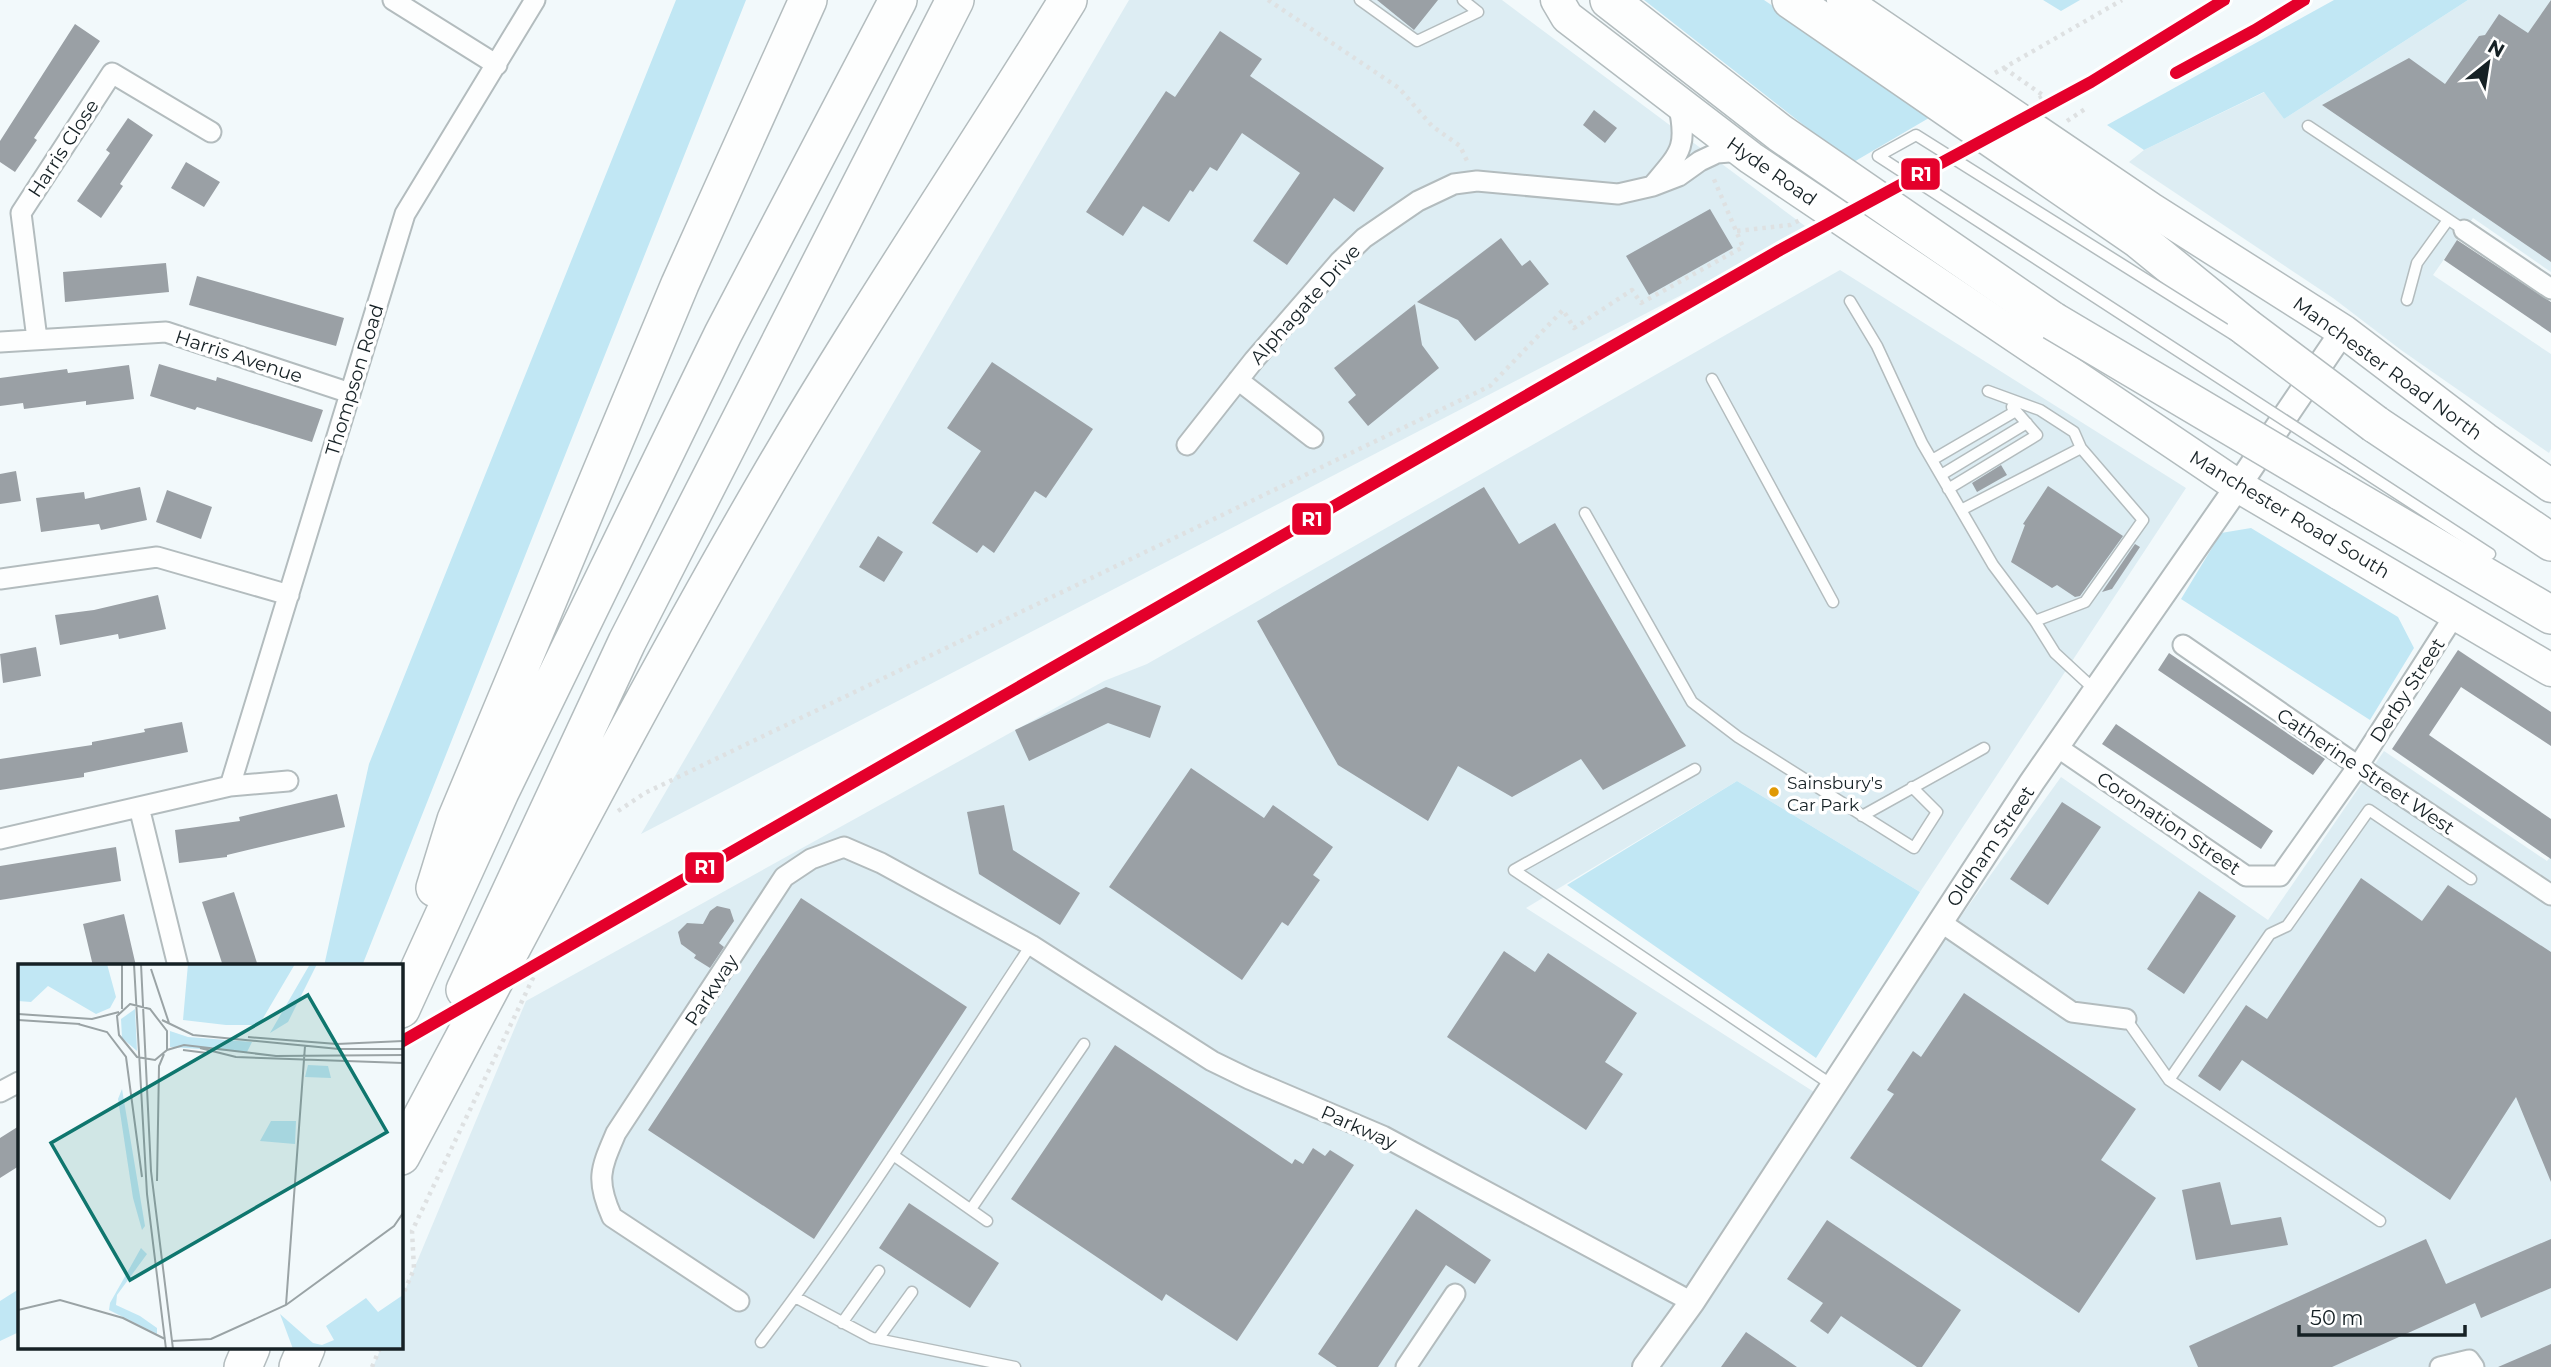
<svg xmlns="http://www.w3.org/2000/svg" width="2551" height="1367" font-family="Montserrat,sans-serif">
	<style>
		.built { fill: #ddedf3 }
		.green { fill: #c1e7f4 }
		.building { fill: #9aa0a5 }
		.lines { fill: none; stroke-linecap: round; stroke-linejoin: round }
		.service-casing { stroke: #b3bcbe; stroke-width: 13 }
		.minor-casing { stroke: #b3bcbe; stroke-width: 23 }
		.tertiary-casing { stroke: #b3bcbe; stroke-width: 28 }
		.primary-casing { stroke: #b3bcbe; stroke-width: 35 }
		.motorway-casing { stroke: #b3bcbe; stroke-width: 40 }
		.path { stroke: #dee1e2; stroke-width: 4.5; stroke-dasharray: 3.5 5; stroke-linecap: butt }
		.service { stroke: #fdfefe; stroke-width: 10 }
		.minor { stroke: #fdfefe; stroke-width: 19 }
		.tertiary { stroke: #fdfefe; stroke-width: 24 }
		.primary { stroke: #fdfefe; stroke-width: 32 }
		.motorway { stroke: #fdfefe; stroke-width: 37 }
		.service-bridge-casing { stroke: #b3bcbe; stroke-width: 13; stroke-linecap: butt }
		.motorway-bridge-casing { stroke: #b3bcbe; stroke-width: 40; stroke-linecap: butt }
		.service-bridge { stroke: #fdfefe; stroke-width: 10 }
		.motorway-bridge { stroke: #fdfefe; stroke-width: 37 }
		.rail-1-casing { stroke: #fff; stroke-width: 18 }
		.rail-1 { stroke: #e4002b; stroke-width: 12 }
		.bus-dot { fill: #e09904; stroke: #fff; stroke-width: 2.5 }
		.labels { text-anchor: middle; stroke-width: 7; stroke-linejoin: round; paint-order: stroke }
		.bus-label { font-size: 17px; fill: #162125; stroke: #fff; text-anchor: start }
		.street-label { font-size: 19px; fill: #162125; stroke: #fff }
		.inset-road { fill: none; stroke: #9aa3a5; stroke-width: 2 }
		.view { fill: #0f766e; fill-opacity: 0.15; stroke: #0f766e; stroke-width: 3.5 }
		.inset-edge { fill: none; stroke: #162125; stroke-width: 3.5 }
		.line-badge { stroke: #fff; stroke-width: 2.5 }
		.badge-label { font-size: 19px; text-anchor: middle; font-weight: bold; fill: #fff }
	</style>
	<rect width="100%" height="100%" fill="#f2f9fb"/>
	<path class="built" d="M1129,0H1502L1809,229L641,834Z
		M2468,0H2551V272L2473,218L2433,275L2551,354V449L2549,453L2401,350L2333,298L2129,162L2144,150L2265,92L2284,119Z
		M1840,270L2186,488L1920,892L1737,781L1526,908L1833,1104L1941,944L2061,777L2268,920L2384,751L2547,861L2551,856V1367H373L381,1348H401V1300L526,1001L1104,681L1147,664Z"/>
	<path class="green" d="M676,0H746L362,966H324L369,764Z
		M1644,0H1764L1934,115L1852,163Z
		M2043,0H2080L2061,11Z
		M2334,0H2468L2284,119L2264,92L2144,150L2107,125Z
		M2251,528L2398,617L2414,648L2370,720L2181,599L2221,533Z
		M1737,781L1920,892L1816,1058L1567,885Z
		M19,1289V1332L0,1341V1301Z"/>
	<path class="building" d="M1377,0H1438L1414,30Z
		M2551,0V262L2322,105L2409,58L2445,84L2479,36L2485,35L2499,14L2528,33Z
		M75,24L100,41L34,138L37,140L15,172L0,162V141Z
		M1220,31L1262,59L1250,76L1384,168L1354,212L1334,198L1287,265L1253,241L1300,173L1242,133L1217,171L1210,167L1193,192L1190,190L1169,222L1143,206L1123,236L1086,212L1166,91L1175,97Z
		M1594,110L1617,128L1605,143L1583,125Z
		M128,118L153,135L120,184L123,186L101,218L77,201L110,153L106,150Z
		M186,162L220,182L204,207L171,188Z
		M1710,209L1733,248L1649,295L1626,256Z
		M1501,238L1522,266L1530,260L1549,284L1475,341L1458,320L1417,302Z
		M2457,240L2551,302V333L2444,260Z
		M166,263L169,292L65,302L63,272Z
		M197,276L344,318L336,346L189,305Z
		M1415,304L1422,345L1439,368L1368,426L1348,402L1356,395L1334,368Z
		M992,362L1093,429L1046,498L1035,491L994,553L983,545L977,553L932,523L981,451L947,428Z
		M159,364L216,381L217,377L323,410L312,442L197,407L195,410L150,396Z
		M129,365L134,399L86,405V401L24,409L23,403L0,406V378L67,369L68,373Z
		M2001,465L2007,475L1977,492L1972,483Z
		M16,471L21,501L0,504V474Z
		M2048,486L2123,536L2080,596L2075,597L2057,585L2052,588L2011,562L2025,525L2023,524Z
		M140,487L147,520L101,530L99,524L41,532L36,498L84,492L85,499Z
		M1484,487L1519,544L1555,523L1686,746L1603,790L1581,759L1512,797L1458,766L1428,821L1338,765L1257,621Z
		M167,490L212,507L201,539L156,522Z
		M878,536L903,552L884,582L859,567Z
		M2135,544L2140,547L2112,589L2102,592Z
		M158,595L166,629L119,639L118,634L60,645L55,615L94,610Z
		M36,647L41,676L3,683L0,654Z
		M2458,650L2551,712V746L2461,687L2429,735L2551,819V859L2392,749Z
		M2169,653L2325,759L2313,775L2158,670Z
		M1106,687L1161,706L1150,738L1108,723L1029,761L1015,730Z
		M182,722L188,752L84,773V777L0,790V759L92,745V742L145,732L144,729Z
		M2116,724L2273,831L2261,849L2102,744Z
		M1191,768L1264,818L1273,805L1333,847L1313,875L1320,880L1288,926L1282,922L1242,980L1109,887Z
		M337,794L345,827L227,855V857L179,863L175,830L240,821L239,817Z
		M2062,802L2101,827L2048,905L2010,879Z
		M1004,805L1013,850L1080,893L1060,925L979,874L967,812Z
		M116,847L121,881L0,900V866Z
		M2361,878L2422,921L2448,885L2551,952V1182L2516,1097L2450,1200L2242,1060L2220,1091L2198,1076L2246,1005L2267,1019Z
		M2199,891L2236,916L2184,994L2147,969Z
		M234,892L258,966H223L202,902Z
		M801,898L967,1007L814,1239L648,1130Z
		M717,906L730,909L734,921L719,943L724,947L710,968L694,958L696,955L681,944L678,932L687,923L703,924L710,911Z
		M124,914L136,966H93L83,924Z
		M1504,951L1535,972L1548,953L1637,1013L1605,1062L1623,1074L1586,1130L1447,1037Z
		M1964,993L2136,1109L2101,1160L2156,1198L2079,1313L1850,1158L1894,1094L1887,1090L1913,1051L1921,1057Z
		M1115,1045L1292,1164L1295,1159L1303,1164L1313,1148L1325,1156L1330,1150L1354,1165L1237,1341L1166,1294L1162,1301L1011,1199Z
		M19,1126V1166L0,1178V1138Z
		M2220,1182L2231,1225L2281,1217L2288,1245L2196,1260L2182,1190Z
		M909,1203L999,1263L970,1308L879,1248Z
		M1416,1209L1491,1260L1475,1284L1446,1265L1378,1367H1337L1318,1354Z
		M1827,1220L1961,1310L1922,1367H1917L1841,1316L1828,1334L1810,1321L1823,1303L1787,1279Z
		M2426,1239L2446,1284L2551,1239V1288L2481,1318L2475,1303L2332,1367H2198L2189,1346Z
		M1746,1332L1797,1367H1721Z
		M2551,1344V1367H2498Z"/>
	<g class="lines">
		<g class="service-casing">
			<path id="service" d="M1360,0L1417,41L1478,12L1463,0
				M2308,126L2464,230
				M2407,300L2417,263L2448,220
				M1850,301L1877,346L1922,443L1993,565L2035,621L2055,653L2095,690
				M1712,379L1833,602
				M1932,460L2016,411L2012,407
				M2352,464L2490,554
				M1941,475L2027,423
				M1948,489L2037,435L2016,411
				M1961,510L2081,448L2074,432L2040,410L1988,391
				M1585,513L1692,702L1738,737L1914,848L1937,812L1912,787
				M2035,621L2085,602L2143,520L2081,448
				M1695,769L1514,870L1832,1085
				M1862,816L1984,748
				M2126,1019L2169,1080L2380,1221
				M2169,1080L2270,934L2287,926L2369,810L2471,879
				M893,1155L987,1221
				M971,1209L1084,1044
				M795,1297L872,1338L1015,1367
				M842,1323L879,1271
				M878,1339L912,1292
				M761,1342C858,1215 943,1078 1031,945"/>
		</g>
		<g class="minor-casing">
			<path id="minor" d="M393,0L497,65
				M1653,185C1681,152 1688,147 1678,103
				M2464,230L2551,289
				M37,339L21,213L112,73L211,132
				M0,342L166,332L350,393
				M1238,380L1313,438
				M1187,445L1254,360L1340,261L1364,238L1418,201L1454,184L1477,181L1618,194L1653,186L1679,176L1700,161L1717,153L1742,151
				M0,579L157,557L289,595
				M2183,645L2358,766L2551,895
				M2057,747L2246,876H2280L2358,766L2456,613
				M230,786L405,214L535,0
				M139,807L178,966
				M0,839L230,786L288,781
				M1939,921L2072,1012L2126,1019
				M0,1092L19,1082
				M739,1301L612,1217C595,1179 601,1168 616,1133L784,877L811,859L844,847L881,863L1031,945L1212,1061L1249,1079L1383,1136L1692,1302
				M1406,1367L1455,1294
				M2440,1367L2469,1360L2474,1367"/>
		</g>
		<g class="tertiary-casing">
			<path id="tertiary" d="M1645,1367L1692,1302L2032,782L2238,486L2343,331"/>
		</g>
		<g class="primary-casing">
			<path id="primary" d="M1557,0L1567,17L1751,158L2238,486L2551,670
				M1843,0L2151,209L2343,331L2485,439L2551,486"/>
		</g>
		<g class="motorway-casing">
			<path id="motorway" d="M1609,0L1780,133L2053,321
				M1791,0L2138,239L2246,327
				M2375,424L2551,542
				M2340,491L2551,615
				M435,888L456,820L680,284L808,0
				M465,990L627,642L955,0
				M401,1009L500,792L723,334L898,0
				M401,1156C521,932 638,704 766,483C861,319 968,162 1068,0
				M243,1367L251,1348
				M298,1367L306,1348"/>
		</g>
		<path class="path" d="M1268,0L1399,88L1432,126L1460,146L1469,165
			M2004,68L2044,96L2036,100
			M1995,73L2122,0
			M2067,121L2085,109
			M1737,231L1790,225L1800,220
			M618,811L645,793L1490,386L1563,310L1574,328L1632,290L1641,303L1743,247L1713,177
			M401,1299L414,1269L412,1231L544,955
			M372,1367L380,1348"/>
		<use href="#service" class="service"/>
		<use href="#minor" class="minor"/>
		<use href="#tertiary" class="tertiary"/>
		<use href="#primary" class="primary"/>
		<use href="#motorway" class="motorway"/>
		<g class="service-bridge-casing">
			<path id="service-bridge" d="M2239,338L1916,135L1878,156L2352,464"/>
		</g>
		<g class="motorway-bridge-casing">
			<path id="motorway-bridge" d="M2053,321L2340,491
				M2246,327L2375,424"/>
		</g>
		<use href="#service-bridge" class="service-bridge"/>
		<use href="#motorway-bridge" class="motorway-bridge"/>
		<g class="rail-1-casing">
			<path id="rail-1" d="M2176,73L2255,30L2304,0
				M401,1042L1780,250L2091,82L2224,0"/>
		</g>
		<use href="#rail-1" class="rail-1"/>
	</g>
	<circle class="bus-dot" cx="1774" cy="792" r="6"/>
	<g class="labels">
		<g class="bus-label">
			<text x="1787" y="789">Sainsbury's<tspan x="1787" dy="22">Car Park</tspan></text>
		</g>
		<g class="street-label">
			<text transform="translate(63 148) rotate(-57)" y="7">Harris Close</text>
			<text transform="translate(1772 171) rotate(35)" y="7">Hyde Road</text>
			<text transform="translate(1305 304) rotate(-48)" y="7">Alphagate Drive</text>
			<text transform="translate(239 356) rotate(18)" y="7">Harris Avenue</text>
			<text transform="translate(2388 368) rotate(36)" y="7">Manchester Road North</text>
			<text transform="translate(354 380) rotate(-73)" y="7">Thompson Road</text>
			<text transform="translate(2290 514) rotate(31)" y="7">Manchester Road South</text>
			<text transform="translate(2407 690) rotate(-57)" y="7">Derby Street</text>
			<text transform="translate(2366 771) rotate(34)" y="7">Catherine Street West</text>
			<text transform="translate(2169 823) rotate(34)" y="7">Coronation Street</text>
			<text transform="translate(1990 846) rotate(-56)" y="7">Oldham Street</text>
			<text transform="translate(711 990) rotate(-57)" y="7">Parkway</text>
			<text transform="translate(1359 1127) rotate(24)" y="7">Parkway</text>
		</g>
	</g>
	<g transform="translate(18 964)">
		<rect width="385" height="385" fill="#f2f9fb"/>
		<path d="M0,0H89L98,33L92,44L78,50L30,22L13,38L0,37ZM170,0H277L241,61H208L165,56ZM292,0H299L270,58L252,69ZM117,45L119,87L104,74L103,55ZM152,67L170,73L234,78L229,88L152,83ZM290,101L310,102L313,114L287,113ZM104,125L127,262L124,266L115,234L100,135ZM253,157H278L277,180L242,177ZM123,284L129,290L99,331L98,341L122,352L139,364V370L91,346L92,339ZM385,331V379L381,385H275L262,350L295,379L304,381L316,376L308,362L348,334L360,348Z" fill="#c1e7f4"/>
		<path class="inset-road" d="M116,0L129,230L148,385M123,0L133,207L155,385M133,5L151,59M112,40L132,45L149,67V86L137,96L119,93L101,71L99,52ZM104,45V0M0,50L74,55L101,48M0,56L62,60M144,56L175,71L321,85H385M60,60L89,68L108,93L124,213M230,73L319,80L385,77M182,84L218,93L385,99M149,86L166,81L258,92L385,91M165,86L189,89M139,217L141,102L146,90M268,341L287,82M0,346L42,336L105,354L147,375M154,377L193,375L268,341L376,262L385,249"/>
		<path class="view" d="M290,31L369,168L112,316L33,179Z"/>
		<rect width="385" height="385" class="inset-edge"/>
	</g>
	<g class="line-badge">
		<rect x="1900" y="157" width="41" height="34" rx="7" fill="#e4002b"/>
		<rect x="1291" y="502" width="41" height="34" rx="7" fill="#e4002b"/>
		<rect x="684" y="851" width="41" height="33" rx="7" fill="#e4002b"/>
	</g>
	<g class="badge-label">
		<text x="1921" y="181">R1</text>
		<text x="1312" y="526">R1</text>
		<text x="705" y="874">R1</text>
	</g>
	<g transform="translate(2488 63) rotate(30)" stroke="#ffffff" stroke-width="5" paint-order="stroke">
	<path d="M0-5L12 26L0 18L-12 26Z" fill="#162125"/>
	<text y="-10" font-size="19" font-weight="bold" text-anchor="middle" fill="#162125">N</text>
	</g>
	<path d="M2299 1325v10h166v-10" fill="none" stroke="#162125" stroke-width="3.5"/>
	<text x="2310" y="1325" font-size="21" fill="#162125" stroke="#ffffff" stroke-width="5" paint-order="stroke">50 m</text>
</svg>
